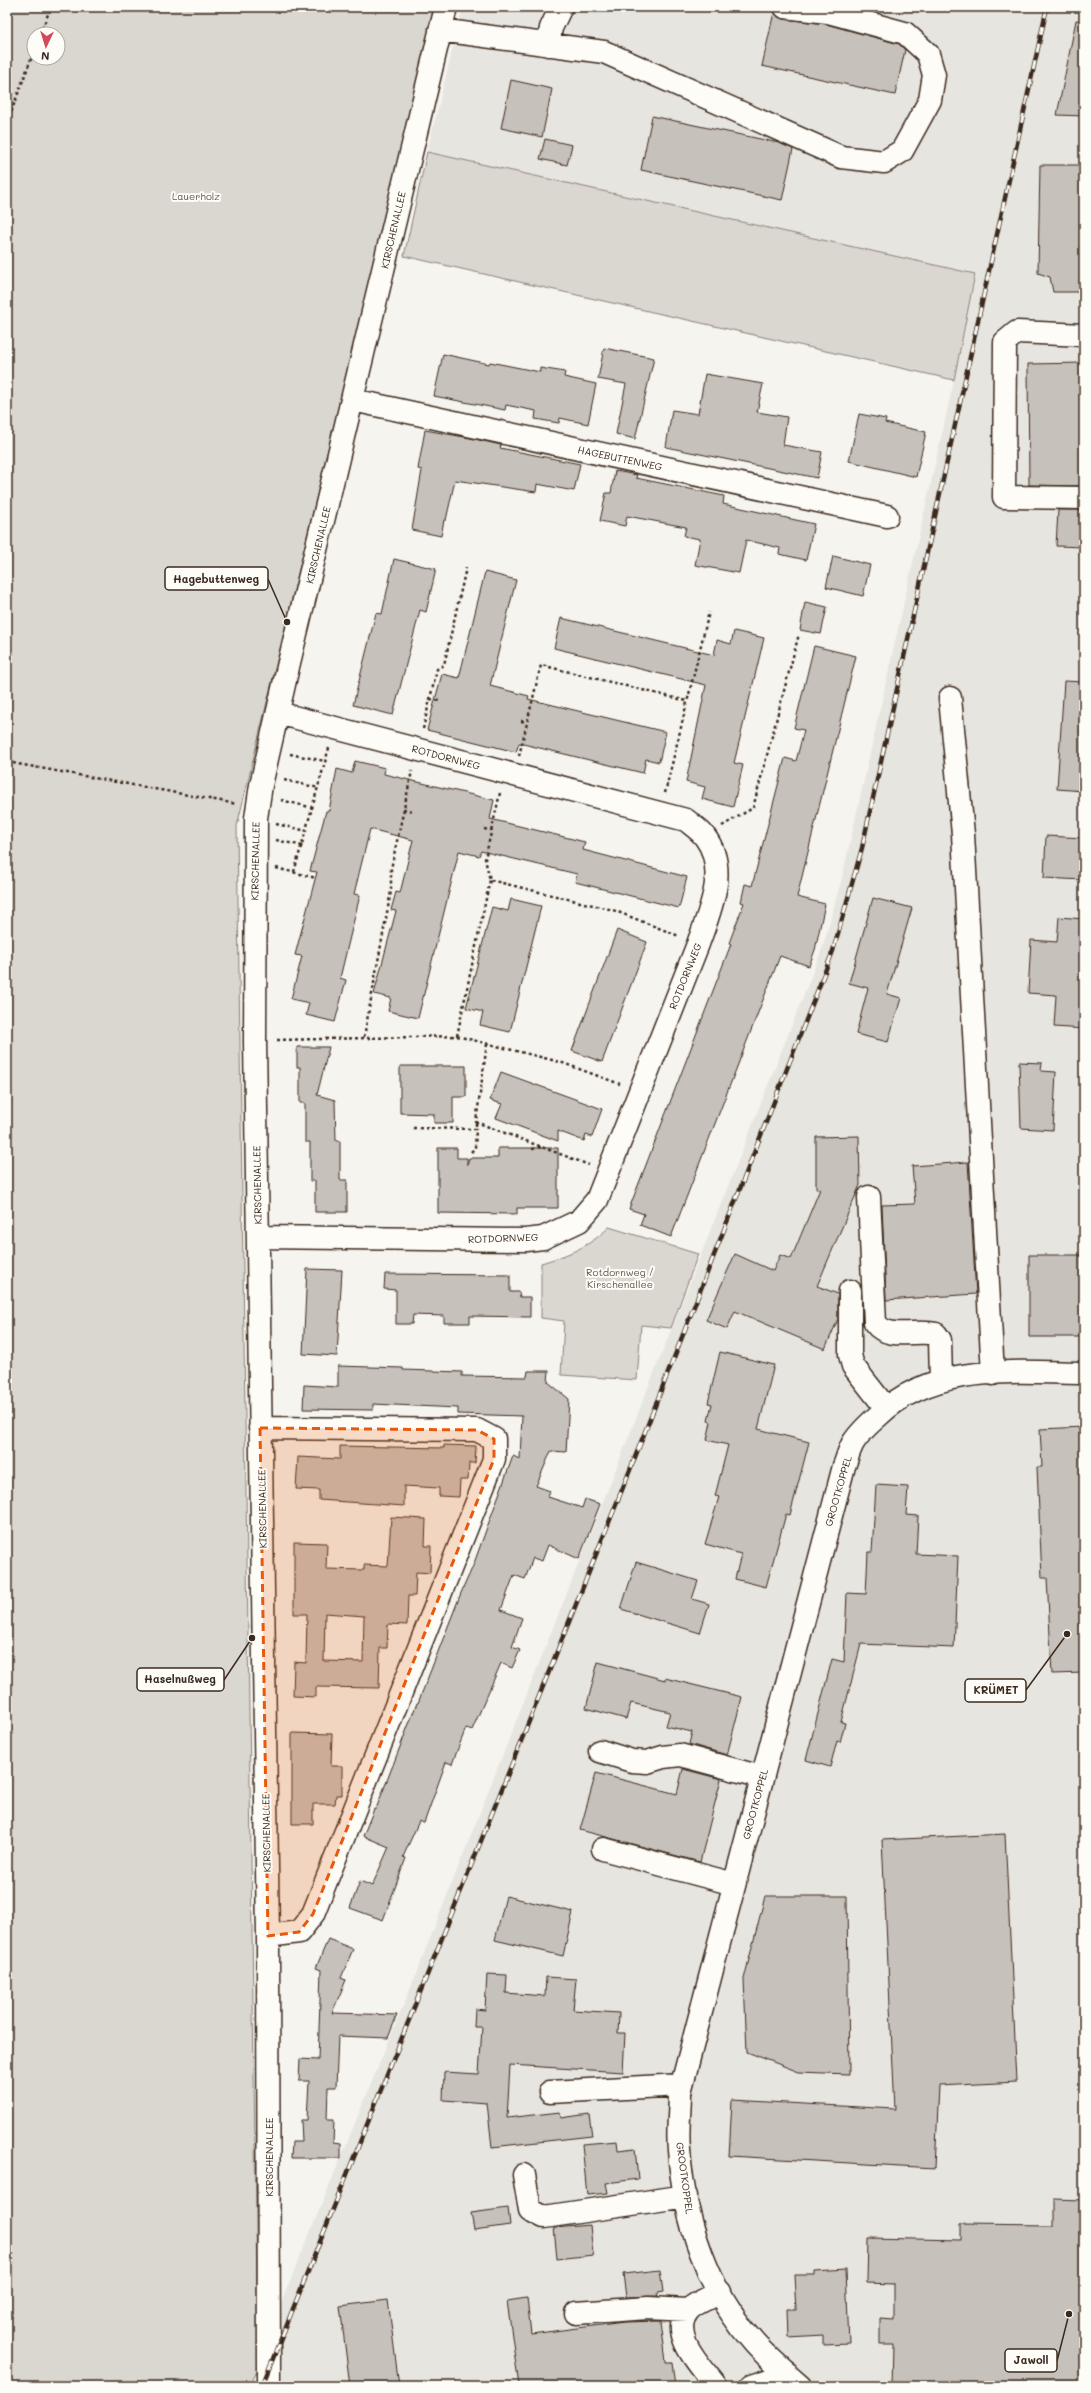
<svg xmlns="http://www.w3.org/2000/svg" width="1091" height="2393" font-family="Mali,sans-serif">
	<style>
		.built { fill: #e7e5df }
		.green { fill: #dad6d0; stroke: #8a8077; fill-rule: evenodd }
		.building { fill: #c7c1bb; stroke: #3b2a1e; fill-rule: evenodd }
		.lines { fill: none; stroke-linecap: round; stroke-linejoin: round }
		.minor-casing { stroke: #3b2a1e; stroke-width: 25 }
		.path { stroke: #3b2a1e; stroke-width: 2.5; stroke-dasharray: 3 3; stroke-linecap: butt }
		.minor { stroke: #fdfcf7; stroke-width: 22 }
		.rail-casing { stroke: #3b2a1e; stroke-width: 4.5 }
		.rail { stroke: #fdfcf7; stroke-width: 3; stroke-dasharray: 9; stroke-linecap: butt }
		.marked { fill: #e8590c; fill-opacity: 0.2; stroke: #e8590c; stroke-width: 3; stroke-dasharray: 8 5; stroke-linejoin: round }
		.labels { text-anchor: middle; stroke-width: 4; stroke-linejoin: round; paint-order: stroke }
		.park-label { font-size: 10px; fill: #63554a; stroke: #fdfcf7 }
		.street-label { font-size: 10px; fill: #3b2a1e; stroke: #fdfcf7 }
		.leader { fill: none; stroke: #3b2a1e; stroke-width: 1.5 }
		.callout-dot { fill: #3b2a1e; stroke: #fdfcf7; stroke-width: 1.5 }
		.callout { fill: #fdfcf7; stroke: #3b2a1e; stroke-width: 1.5 }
		.callout-label { font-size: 11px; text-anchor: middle; font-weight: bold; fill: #3b2a1e }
	</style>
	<rect width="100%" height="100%" fill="#f5f4ee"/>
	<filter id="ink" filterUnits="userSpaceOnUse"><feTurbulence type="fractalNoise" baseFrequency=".025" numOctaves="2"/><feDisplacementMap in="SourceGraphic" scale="8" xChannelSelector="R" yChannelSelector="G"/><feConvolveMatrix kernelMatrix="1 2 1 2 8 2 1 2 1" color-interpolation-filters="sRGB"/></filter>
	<g filter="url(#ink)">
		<path class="built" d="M463,7H1084V2386H283L279,2308L406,1999L822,949L842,878L954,380L975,274L427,152Z"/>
		<path class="green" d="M7,7H435L237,826L258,2369L250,2386H7ZM34,34H58V58H34Z
			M427,152L975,274L954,380L404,256Z
			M609,1227L698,1254L671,1328L641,1325L637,1380L561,1375L564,1321L541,1318V1263C568,1255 589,1247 609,1227Z"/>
		<path class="building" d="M774,12L784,19L826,24L899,44L905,50L895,95L762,66Z
			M1076,20L1084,21V116L1057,115Z
			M511,80L552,89L542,137L501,128Z
			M652,116L779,143L793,149L782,200L641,170Z
			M545,139L572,145L567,165L540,159Z
			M1040,165H1084V292H1053L1050,277L1038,273Z
			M604,348L654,358L635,439L616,434L626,384L598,379Z
			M443,354L489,364L490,362L540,372V368L565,372L564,377L596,384L588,424L560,418L559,423L535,419L536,411L506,405L505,410L434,396Z
			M1084,363V486L1029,485L1028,364Z
			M705,374L763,384L757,412L787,417L783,445L822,452L817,478L666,447L672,410L698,414Z
			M859,414L886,419L885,423L926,432L916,477L849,461Z
			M425,430L470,438L501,445L500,448L580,464L574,491L537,484L536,492L455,480L446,520H444L441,536L412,530L422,470L418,469Z
			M615,471L637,475L636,478L724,496L723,504L814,524L806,560L779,554L780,548L746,540L739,573L695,565L700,539L684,536L686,527L627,516L625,526L600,521L606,493H611Z
			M1058,510H1084V547L1056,546Z
			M833,556L870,565L863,596L826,587Z
			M394,559L436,569L426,612L420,610L393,715L353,705L376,613L382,614Z
			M485,572L516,580L490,686L529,696L528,699L666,732L659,762L646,759L643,773L519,743L516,752L427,730L442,674L459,678Z
			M805,602L827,607L821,634L800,630Z
			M561,618L714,655L717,640L731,644L734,631L764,638L734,763L743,765L733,807L702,799L705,787L686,782L706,685L554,648Z
			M814,646L856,656L797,897L825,904L815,950L809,966L780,956L671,1237L640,1225L644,1214L629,1209L731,944L729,943L744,903L741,902L745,884L752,886L785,758L796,761L804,730L794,728Z
			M1064,681L1084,682V791L1057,789Z
			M355,761L385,768L384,774L494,800L490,819L585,842L583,850L687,877L679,908L575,882L577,874L481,851L479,856L459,851L418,1018L388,1011L391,998L374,994L396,911L391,910L396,892L400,893L413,840L370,829L354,894L360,895L340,978L346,980L335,1022L306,1015L309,1003L291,999L302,956L295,955L317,872L310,871L326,811H329L337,769L352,773Z
			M1046,836L1084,838V880L1044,878Z
			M873,898L912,908L887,994L901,998L888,1042L856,1034L868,988L849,983Z
			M511,899L541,906L510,1032L480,1025L483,1012L466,1008L492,907L508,911Z
			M1059,917L1084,919V1029L1054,1027L1056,995L1028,993L1031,940L1057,942Z
			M617,930L647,942L602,1062L572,1051Z
			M297,1047H329L317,1095L335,1100L336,1141H340V1180H347V1212H315V1181H310V1142H305V1103H300V1067H297Z
			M1019,1062L1042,1063L1041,1071L1056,1072L1053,1130L1021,1128Z
			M400,1066H466V1097H453V1123H434V1114L400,1113Z
			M501,1072L602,1109L592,1137L586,1135L584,1141L558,1131V1141L496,1118L502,1104L490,1100Z
			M859,1136L860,1185L817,1286L838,1294V1319L825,1349L735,1311L727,1329L706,1320L735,1254L773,1271L780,1255L791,1259L820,1189H816V1137Z
			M438,1148H457V1158H467V1165L469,1158H498V1148H558V1208H517V1214L438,1213Z
			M968,1162L976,1294L886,1300L882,1205L915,1204L912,1166Z
			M1029,1255H1084V1337H1029Z
			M307,1269L342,1270L337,1356L303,1354Z
			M385,1274L510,1275V1292H519L520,1297H530V1317L470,1316V1323H444V1316L413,1315L412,1324H396V1290L384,1289Z
			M720,1352L774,1365L758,1429L809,1442L790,1515L786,1514L766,1587L735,1579L741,1554L705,1544L719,1497L715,1496L728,1445L707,1440L711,1422L708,1421L712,1404L708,1403Z
			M338,1366L403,1368V1370L462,1372V1376L527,1377L528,1371H549L548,1382L569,1399L566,1452L551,1451L536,1486L550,1491L548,1497L582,1508L585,1499L600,1504L579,1559L548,1545L542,1561L533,1558L525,1579L514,1575L501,1610L522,1618L512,1647L520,1650L512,1668L501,1663L472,1730L466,1728L452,1764L446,1762L424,1823L419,1821L403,1857L406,1858L383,1920L350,1908L360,1881L372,1886L389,1847L363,1836L374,1809H376L417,1703H418L461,1593L473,1566L513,1456L520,1459L522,1416L458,1414V1408L373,1404V1410L303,1409L304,1385L338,1387Z
			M1084,1427V1673L1052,1674L1047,1578H1042L1037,1467H1042L1040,1429Z
			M444,1445L476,1446L475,1463H469L468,1480H460L459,1497L439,1496V1488L404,1486V1506L319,1500V1490L296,1489L298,1457L340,1459V1446L444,1448Z
			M876,1485L908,1487L906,1515L918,1516L916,1554L958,1556L954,1648L861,1644L841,1722L845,1723L840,1742L837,1741L830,1767L806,1760L832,1659L844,1662L847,1593L866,1594L868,1552H872Z
			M391,1517L426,1519L425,1546H431L430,1573L416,1572L415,1596H408L407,1625L388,1624L387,1648H380L379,1688L316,1687V1697L293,1696L294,1662L306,1663L307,1614H294V1542L327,1543L326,1569L364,1570V1565L388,1566ZM325,1613L364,1616L363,1662L324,1661Z
			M636,1562L698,1581L692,1599L709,1604L700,1633L621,1609Z
			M598,1662L665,1680V1678L742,1697L727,1755L689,1744L692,1732L666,1726L670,1712L631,1703L626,1719L586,1708Z
			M292,1733L332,1734L331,1766H342V1795H336L335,1804H313V1824H292Z
			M683,1769L721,1779L700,1862L580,1830L596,1773L677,1794Z
			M1005,1834L1017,2082L939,2086L935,2168L729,2156L732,2100L895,2109L882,1840Z
			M506,1896L573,1912L563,1956L495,1940Z
			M765,1896H847L849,2074L799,2072L747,2052L744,1979Z
			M328,1939L353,1949L341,1978L346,1980L332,2013L397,2015L388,2038L338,2036L336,2087H328L327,2120H334L333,2143L341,2144V2158H291L292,2142H302L301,2120H307L309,2081H299L300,2059L318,2060L321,1970L316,1968Z
			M487,1974L507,1975L506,1993L545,1996L546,1977L576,1979L573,2010L619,2013L618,2033H625L623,2072L510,2065L507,2118L560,2112L561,2118L589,2114L592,2136L492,2147L487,2103L443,2100L444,2072L479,2074L482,2027H474L475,2009L485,2010Z
			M617,2141L618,2150L635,2148L638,2179L606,2183L608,2193L587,2195L582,2144Z
			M1052,2199L1084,2200V2386H892L893,2344H880V2318L894,2319V2284L867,2283L868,2238L961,2240V2224L1052,2225Z
			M508,2208L510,2225L474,2230L471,2213Z
			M590,2225L593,2255L557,2259L554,2228Z
			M660,2270L663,2292L657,2293L658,2296L626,2297L623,2274Z
			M846,2270L849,2344L823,2345V2335L789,2337L788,2309H796L794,2275H815V2272Z
			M527,2298L531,2334L624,2322L661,2321L666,2362H672L675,2386H519L507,2301Z
			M388,2300L399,2386H350L340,2306Z"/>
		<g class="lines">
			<g class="minor-casing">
				<path id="minor" d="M440,30L604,52L841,157L884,162L902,151L930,100L934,75L928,54L905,33L828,12L785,7
					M548,45L551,28L561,7
					M1084,335L1017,332L1005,342L1004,497L1084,498
					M353,400L887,516
					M950,698L963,834L993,1374
					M869,1197L875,1323C888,1341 917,1329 936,1334L940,1340L941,1380
					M258,1237L526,1240L543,1238L579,1221L597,1200L698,944C710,910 729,869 705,837C700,830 692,825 686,820L278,713
					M850,1291V1355L853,1366L886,1408
					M260,1428L477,1430L494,1439V1459L313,1914L299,1932L268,1936
					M600,1751L632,1761L647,1762L663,1757L680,1755L762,1777
					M603,1849L734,1884
					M550,2092L682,2085
					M524,2175L530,2210L544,2217L686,2196
					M576,2313L648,2308L688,2310
					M269,2386L268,1936L255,1041L256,818L261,785L288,667L446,7
					M716,2386C703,2368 668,2335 688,2311C694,2303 710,2298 720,2292
					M751,2386L787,2374
					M800,2386C785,2373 769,2359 755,2344C708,2292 684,2219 679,2150C677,2131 680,2111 680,2092L844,1466C847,1459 849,1450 853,1443C859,1433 869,1424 878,1416C933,1363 1013,1372 1084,1373"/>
			</g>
			<path class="path" d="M40,34L51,7
				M7,123L34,51
				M430,699L440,701
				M521,721L527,722
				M423,729L437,669L444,665L466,568
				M290,754L325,761
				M519,756L541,665L687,701
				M7,762L237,804
				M284,780L319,788
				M500,793L485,859L490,880L613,910L679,936
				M665,793L709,612
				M281,800L313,808
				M403,809L413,811
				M276,824L307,831
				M722,826L753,808L799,634
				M484,829L491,830
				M276,840L303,846
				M276,868L316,878
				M294,872L329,748
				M457,1036L490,880
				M364,1037L391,891V869L412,771
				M277,1040L457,1036L560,1062L620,1084
				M487,1044L476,1122L589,1165
				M413,1128L476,1129V1122
				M532,1149L542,1147
				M471,1152L475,1148L476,1129"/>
			<use href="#minor" class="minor"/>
			<g class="rail-casing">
				<path id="rail" d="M262,2386L632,1465L833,951L862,848L1047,7"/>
			</g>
			<use href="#rail" class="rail"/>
		</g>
	</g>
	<path class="marked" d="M260,1428L477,1430L494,1439V1459L313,1914L299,1932L268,1936Z"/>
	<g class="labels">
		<g class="park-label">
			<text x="196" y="200">Lauerholz</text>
			<text x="620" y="1276">Rotdornweg /<tspan x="620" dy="12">Kirschenallee</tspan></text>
		</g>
		<g class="street-label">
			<text transform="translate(393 230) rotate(-77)" y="4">KIRSCHENALLEE</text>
			<text transform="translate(620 458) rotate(12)" y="4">HAGEBUTTENWEG</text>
			<text transform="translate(318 545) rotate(-77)" y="4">KIRSCHENALLEE</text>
			<text transform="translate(446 757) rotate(15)" y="4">ROTDORNWEG</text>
			<text transform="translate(255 861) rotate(-89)" y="4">KIRSCHENALLEE</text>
			<text transform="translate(685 976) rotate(-68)" y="4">ROTDORNWEG</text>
			<text transform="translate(257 1185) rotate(-91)" y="4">KIRSCHENALLEE</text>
			<text transform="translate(503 1238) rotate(-2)" y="4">ROTDORNWEG</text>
			<text transform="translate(838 1491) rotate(-74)" y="4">GROOTKOPPEL</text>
			<text transform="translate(262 1509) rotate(-91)" y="4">KIRSCHENALLEE</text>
			<text transform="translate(755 1804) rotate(-75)" y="4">GROOTKOPPEL</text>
			<text transform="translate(266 1833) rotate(-91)" y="4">KIRSCHENALLEE</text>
			<text transform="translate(269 2157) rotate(-90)" y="4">KIRSCHENALLEE</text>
			<text transform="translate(685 2178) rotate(82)" y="4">GROOTKOPPEL</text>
		</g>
	</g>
	<path class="leader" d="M287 622L268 579M252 1638L224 1680M1067 1634L1026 1690M1069 2314L1057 2361"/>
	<g class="callout-dot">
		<circle cx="287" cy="622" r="4"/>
		<circle cx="252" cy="1638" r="4"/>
		<circle cx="1067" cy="1634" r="4"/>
		<circle cx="1069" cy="2314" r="4"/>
	</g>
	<g class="callout">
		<rect x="165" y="567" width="103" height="23" rx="4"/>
		<rect x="137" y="1668" width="87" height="23" rx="4"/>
		<rect x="965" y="1679" width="61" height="23" rx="4"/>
		<rect x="1005" y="2349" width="52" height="23" rx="4"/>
	</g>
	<g class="callout-label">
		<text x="216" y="583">Hagebuttenweg</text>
		<text x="180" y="1683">Haselnußweg</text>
		<text x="996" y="1694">KRÜMET</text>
		<text x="1031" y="2364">Jawoll</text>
	</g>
	<rect width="1091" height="2393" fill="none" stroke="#fdfcf7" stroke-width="24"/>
	<rect x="12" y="12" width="1067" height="2369" fill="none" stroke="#3b2a1e" stroke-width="1.5" filter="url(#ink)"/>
	<g transform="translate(46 46) rotate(184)"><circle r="19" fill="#fdfcf7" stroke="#afa8a0"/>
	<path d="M0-3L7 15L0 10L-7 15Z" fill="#d1495b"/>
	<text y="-6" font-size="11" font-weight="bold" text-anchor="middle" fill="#3b2a1e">N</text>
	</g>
</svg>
